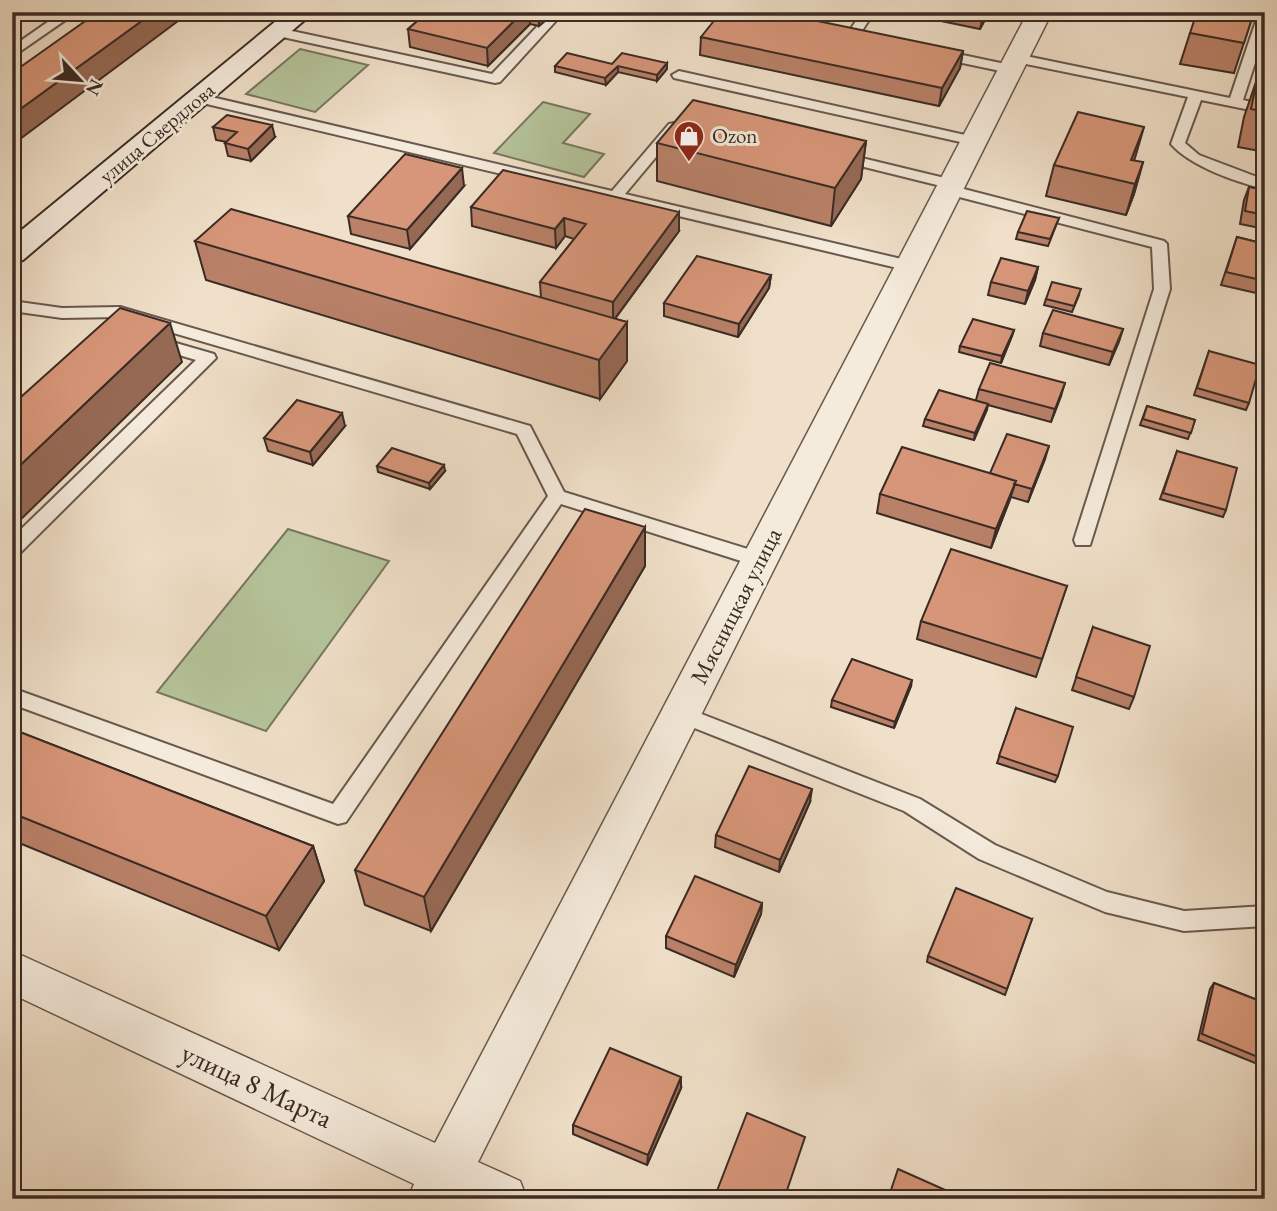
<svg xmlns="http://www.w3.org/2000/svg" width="1277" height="1211" font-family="'EB Garamond',serif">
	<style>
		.green { fill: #b5c39a; stroke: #787760; stroke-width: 2 }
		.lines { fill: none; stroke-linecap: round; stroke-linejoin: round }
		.lane-casing { stroke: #68584e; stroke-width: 4 }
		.street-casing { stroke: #68584e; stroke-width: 3 }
		.secondary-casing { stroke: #3a2b25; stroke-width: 4 }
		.lane { fill: #f5ebdc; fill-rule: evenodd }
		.street { fill: #f5ebdc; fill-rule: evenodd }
		.secondary { fill: #f5ebdc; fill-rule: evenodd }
		.wall { fill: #b98168; stroke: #3a2b25; stroke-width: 2 }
		.shaded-wall { fill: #966955; stroke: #3a2b25; stroke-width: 2 }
		.building { fill: #d79679; stroke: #3a2b25; stroke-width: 2 }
		.labels { text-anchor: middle; stroke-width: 6; stroke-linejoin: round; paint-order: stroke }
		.far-street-label { font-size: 21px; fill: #3a2b25; stroke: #f5ebdc }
		.far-poi-label { font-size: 21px; fill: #3a2b25; stroke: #f5ebdc; text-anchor: start }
		.street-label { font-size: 24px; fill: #3a2b25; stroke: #f5ebdc }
		.near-street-label { font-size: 28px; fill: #3a2b25; stroke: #f5ebdc }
	</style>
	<rect width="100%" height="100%" fill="#f0e0c9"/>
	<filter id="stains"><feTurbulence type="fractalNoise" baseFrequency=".00286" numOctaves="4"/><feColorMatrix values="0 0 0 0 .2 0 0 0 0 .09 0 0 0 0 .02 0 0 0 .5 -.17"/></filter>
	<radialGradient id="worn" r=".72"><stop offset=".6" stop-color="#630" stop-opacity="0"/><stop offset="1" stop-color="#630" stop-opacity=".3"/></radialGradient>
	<path class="green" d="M300,49L368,65L315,112L246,94Z
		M543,102L590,114L563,143L604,154L584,177L494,153Z
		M288,529L389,561L266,731L157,692Z"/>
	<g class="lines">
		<g class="lane-casing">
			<path id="lane" d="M62,12H77L12,57V47Z
				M551,12H564L500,82L495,83L278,36L272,32L278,28L492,74Z
				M862,12H874L860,34L872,37V43H864L846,36Z
				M1259,12H1265V32L1243,100L1265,105V113L1201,100L1185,143L1199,155L1265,180V189C1236,182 1190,166 1171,144L1188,97L1016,62L1010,58L1016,54L1230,98Z
				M939,50L1010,65L1017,69L1010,73L934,57V51Z
				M679,71L974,137L981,141L974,145L674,78L672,75Z
				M199,94L612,191L669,124L674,123L681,127L625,194L910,261L918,266L910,271L194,101L192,98Z
				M837,152L957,181L959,184L956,187L1164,241L1167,244L1170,289L1090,545H1076L1074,540L1154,289L1152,247L944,193L942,190L945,187L832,159L830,156Z
				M12,301L62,308L120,307L530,426L564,492L767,555L769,560L767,565L760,567L561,504L346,822L338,824L12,704V688L333,804L548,496L517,434L119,317L62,318L12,311Z
				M155,337L214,354L216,358L19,554L12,556V538L196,360L149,346L147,342L149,338Z
				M681,706L920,799L995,845L1107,892L1184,911L1265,906V926L1184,931L1105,912L979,859L904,811L674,720L671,714L674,708Z"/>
		</g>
		<g class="street-casing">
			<path id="street" d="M1028,12H1052L478,1162L520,1181L527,1199H408L414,1184L12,994V951L435,1143Z"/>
		</g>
		<g class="secondary-casing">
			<path id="secondary" d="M287,12H314L23,260L12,263V238Z"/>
		</g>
		<use href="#lane" class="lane"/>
		<use href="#street" class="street"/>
		<use href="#secondary" class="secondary"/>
	</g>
	<path class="wall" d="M428,12H555L539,26L530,24L488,66L410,47L408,29Z
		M932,12H989L980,29L931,19Z
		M1254,12L1234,73L1180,64L1190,33Z
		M701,37L963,51L960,68L939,106L700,55Z
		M667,63V69L657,81L618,72L606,85L555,72V66Z
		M1257,79L1265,81V152L1238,147L1244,117Z
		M213,127L275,137L251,161L228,156L225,143L227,142L216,140Z
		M866,141L861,179L831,226L657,181V143Z
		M1143,162L1134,194L1126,215L1046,196L1054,165Z
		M464,186L410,249L351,234L348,216Z
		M1249,187L1265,190V229L1240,224L1244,200Z
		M471,207L679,231L615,319L627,322V361L600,399L206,280L195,241L541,298L540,282L574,239L565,236L556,248L472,226Z
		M1059,218L1048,246L1016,239L1018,232Z
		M1237,237L1265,244V295L1221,285Z
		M1038,267L1035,280L1025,304L988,295L991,282Z
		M771,275L769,288L738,337L664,316V303Z
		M1079,295L1072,312L1044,305L1046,299Z
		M1123,329L1109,365L1040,346L1043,333Z
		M1014,330L1012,336L1001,363L959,352L960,346Z
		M1209,351L1249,403L1246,410L1194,395Z
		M979,389L1061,396L1051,422L988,405L974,440L923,426L925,419L976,400Z
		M1147,406L1195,420L1188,439L1140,425Z
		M345,426L313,465L268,451L264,438Z
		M1177,451L1226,510L1223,517L1160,499Z
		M1045,459L1028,502L1011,497L991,548L877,513L880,494L990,473Z
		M377,466L445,471L430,489L378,472Z
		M645,566L431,931L365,905L355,870Z
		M1067,586L1036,677L917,639L921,621Z
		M1093,627L1134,697L1129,709L1072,690Z
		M911,686L894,728L831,707L832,700Z
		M1016,708L1058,776L1055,782L997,763Z
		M12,729L313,846L324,881L279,950L12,840Z
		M810,802L779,872L715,847L716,835Z
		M762,903L761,914L734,977L666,948V936Z
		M1032,919L1005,995L927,962L928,956Z
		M1214,983L1265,1003V1067L1198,1040L1210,989Z
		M681,1088L647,1165L573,1134V1125Z"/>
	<path class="shaded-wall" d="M154,12H190L12,145V115Z
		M523,12H529L530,24L488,66L487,48Z
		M539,12H555L539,26Z
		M984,12H989L980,29Z
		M963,51L960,68L939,106L942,88Z
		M667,63V69L657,81V75Z
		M618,66V72L606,85L605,78Z
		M272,125L275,137L251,161L248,149Z
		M1144,127L1135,158L1126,181L1131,160Z
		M866,141L861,179L831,226L835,188Z
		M1143,162L1134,194L1126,215L1135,184Z
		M462,168L464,186L410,249L407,230Z
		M679,212V231L613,321V302Z
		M564,218L565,236L556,248L555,229Z
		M1038,267L1035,280L1025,304L1028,291Z
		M771,275L769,288L738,337L739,324Z
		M627,322V361L600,399L599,360Z
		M170,323L182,362L12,528V473Z
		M1123,329L1119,342L1109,365L1113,352Z
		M1014,330L1012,336L1001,363L1002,356Z
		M1065,383L1061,396L1051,422L1055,409Z
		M988,404L987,410L974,440L975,433Z
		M342,413L345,426L313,465L310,452Z
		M1049,446L1045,459L1028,502L1032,489Z
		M444,465L445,471L430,489L429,483Z
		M1016,481L1010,499L991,548L996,529Z
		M645,527V566L431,931L424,897Z
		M912,680L911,686L894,728L895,722Z
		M812,789L810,802L779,872L780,860Z
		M313,846L324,881L279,950L266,916Z
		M762,903L761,914L734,977L736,965Z
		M681,1077V1088L647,1165L648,1155Z"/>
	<path class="building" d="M98,12H154L12,115V73Z
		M428,12H523L487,48L408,29Z
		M721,12H774L963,51L942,88L701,37Z
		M1197,12H1254L1244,43L1190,33Z
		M567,53L612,64L622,53L667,63L657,75L618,66L605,78L555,66Z
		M1257,79L1265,81V112L1251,109Z
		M693,100L866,141L835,188L657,143Z
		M1078,112L1144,127L1131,160L1143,162L1135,184L1054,165Z
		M227,115L272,125L248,149L225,143L237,132L213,127Z
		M405,154L462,168L407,230L348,216Z
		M503,170L679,212L613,302L540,282L586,224L564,218L555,229L471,207Z
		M1249,187L1265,190V215L1245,211Z
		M231,209L627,322L599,360L195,241Z
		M1027,211L1059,218L1050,239L1018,232Z
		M1237,237L1265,244V281L1226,272Z
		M697,256L771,275L739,324L664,303Z
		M1001,258L1038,267L1028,291L991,282Z
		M1052,282L1081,289L1074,306L1046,299Z
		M120,308L170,323L12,473V405Z
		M1053,310L1123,329L1113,352L1043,333Z
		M973,319L1014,330L1002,356L960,346Z
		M1209,351L1260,365L1249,403L1197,388Z
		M990,363L1065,383L1055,409L979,389Z
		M939,390L988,404L975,433L925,419Z
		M297,400L342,413L310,452L264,438Z
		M1147,406L1195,420L1191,433L1143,419Z
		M1007,434L1049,446L1032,489L1014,484L1016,481L990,473Z
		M902,447L1016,481L996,529L880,494Z
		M392,448L444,465L429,483L377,466Z
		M1177,451L1237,468L1226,510L1163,493Z
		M585,509L645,527L424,897L355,870Z
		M951,549L1067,586L1042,659L921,621Z
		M1093,627L1150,646L1134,697L1076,677Z
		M852,659L912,680L895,722L832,700Z
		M1016,708L1073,727L1058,776L999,756Z
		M12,729L313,846L266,916L12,813Z
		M749,766L812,789L780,860L716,835Z
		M695,876L762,903L736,965L666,936Z
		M956,888L1032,919L1007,989L928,956Z
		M1214,983L1265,1003V1060L1202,1034Z
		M610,1048L681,1077L648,1155L573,1125Z
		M747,1113L805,1137L784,1199H720L715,1196Z
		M898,1169L961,1197L960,1199H888Z"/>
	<defs>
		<g id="shop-pin" transform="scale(1.575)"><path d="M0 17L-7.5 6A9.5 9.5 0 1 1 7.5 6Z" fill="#8f2418" stroke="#f5ebdc"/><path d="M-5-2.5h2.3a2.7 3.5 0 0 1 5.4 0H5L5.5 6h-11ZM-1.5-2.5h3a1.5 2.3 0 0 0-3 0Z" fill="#fff"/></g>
	</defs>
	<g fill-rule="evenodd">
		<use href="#shop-pin" x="689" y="136"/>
	</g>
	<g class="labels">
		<g class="far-street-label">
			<text transform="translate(157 133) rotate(-40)" y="7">улица Свердлова</text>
		</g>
		<g class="far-poi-label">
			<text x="712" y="143">Ozon</text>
		</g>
		<g class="street-label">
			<text transform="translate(736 606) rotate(-63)" y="8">Мясницкая улица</text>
		</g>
		<g class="near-street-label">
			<text transform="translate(257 1085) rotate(25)" y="10">улица 8 Марта</text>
		</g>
	</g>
	<rect width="1277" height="1211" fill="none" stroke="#f0e0c9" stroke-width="42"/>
	<rect x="14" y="14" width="1249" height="1183" fill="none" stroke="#3a2b25" stroke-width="3.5"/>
	<rect x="21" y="21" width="1235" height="1169" fill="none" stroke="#3a2b25" stroke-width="2"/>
	<g transform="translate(80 80) rotate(116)" stroke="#f5ebdc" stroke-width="5" paint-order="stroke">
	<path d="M0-5L12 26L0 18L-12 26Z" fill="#3a2b25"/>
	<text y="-10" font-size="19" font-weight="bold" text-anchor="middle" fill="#3a2b25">N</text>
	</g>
	<rect width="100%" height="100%" filter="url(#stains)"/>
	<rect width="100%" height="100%" fill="url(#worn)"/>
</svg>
